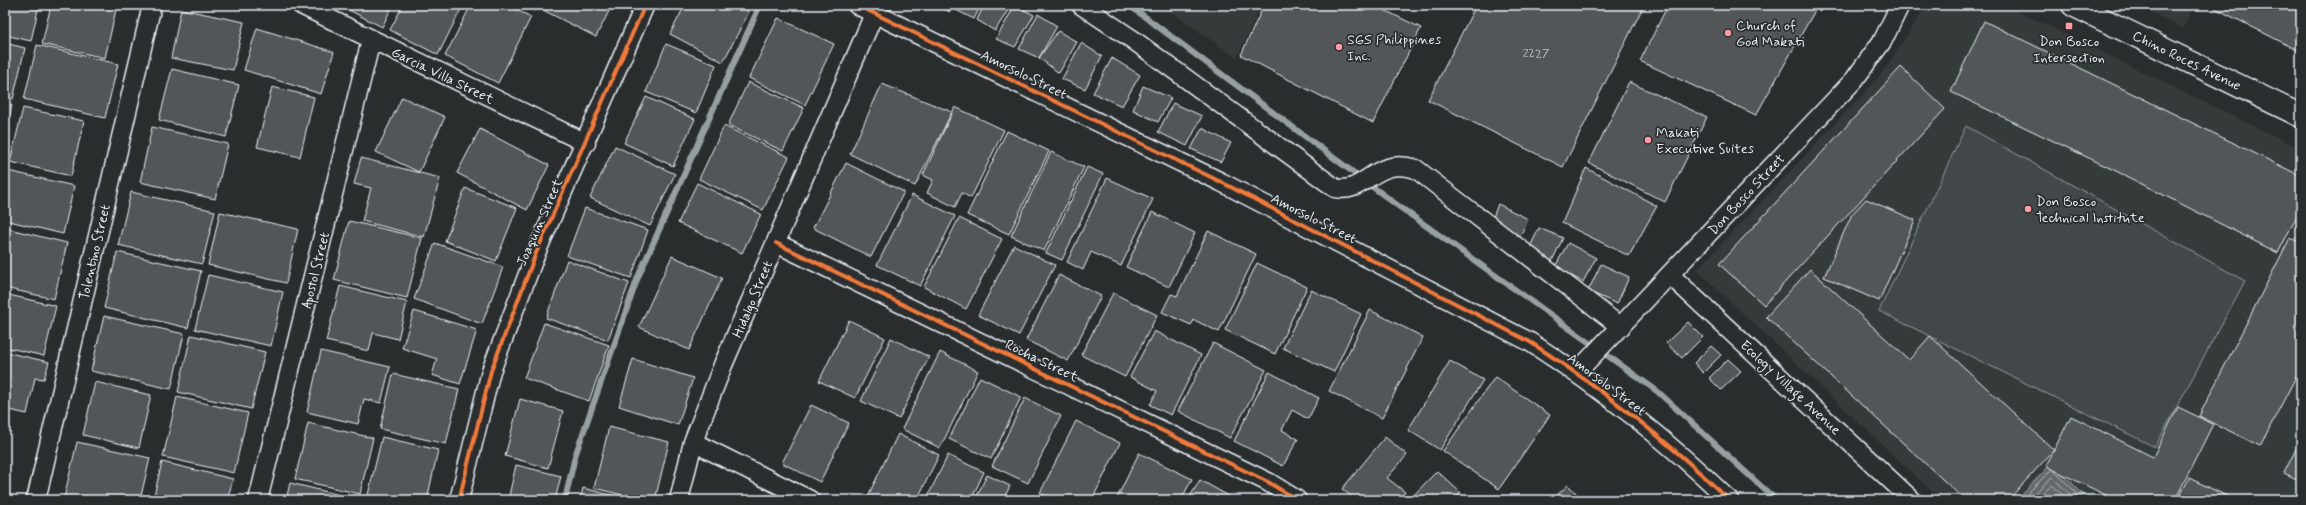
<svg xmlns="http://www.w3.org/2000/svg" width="2306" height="505" font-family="Mynerve,sans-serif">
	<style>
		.built { fill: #363a3b }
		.green { fill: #424648; stroke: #959ca0 }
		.water { fill: #63686b; stroke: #989fa3 }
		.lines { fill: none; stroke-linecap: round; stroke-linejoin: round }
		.shore { stroke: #b3bac0; stroke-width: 1 }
		.stream { stroke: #989fa3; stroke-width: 6 }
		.building { fill: #535759; stroke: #e8f1f8 }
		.street-casing { stroke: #e8f1f8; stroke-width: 21 }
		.secondary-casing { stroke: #e8f1f8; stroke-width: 25 }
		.street { stroke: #2a2d2e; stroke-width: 18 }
		.secondary { stroke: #2a2d2e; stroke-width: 22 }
		.cycleway-casing { stroke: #2a2d2e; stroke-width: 6 }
		.cycleway { stroke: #f17a3a; stroke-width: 4 }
		.poi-dot { fill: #ff9aa2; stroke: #2a2d2e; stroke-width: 1.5 }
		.labels { text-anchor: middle; stroke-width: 3.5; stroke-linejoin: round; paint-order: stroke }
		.number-label { font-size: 12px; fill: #c3cad0 }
		.poi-label { font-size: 14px; fill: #e8f1f8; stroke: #2a2d2e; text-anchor: start }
		.street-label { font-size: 14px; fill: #e8f1f8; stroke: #2a2d2e }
	</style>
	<rect width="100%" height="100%" fill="#2a2d2e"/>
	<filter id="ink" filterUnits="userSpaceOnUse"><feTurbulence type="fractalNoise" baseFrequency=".025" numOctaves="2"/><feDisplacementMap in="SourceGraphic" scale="8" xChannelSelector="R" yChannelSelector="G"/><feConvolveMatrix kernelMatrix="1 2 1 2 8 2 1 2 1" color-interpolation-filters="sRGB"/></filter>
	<g filter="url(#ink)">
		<path class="built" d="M1161,5H1261L1237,58Z
			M1927,5H2005L2301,149V500H1941L1697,270L1880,76Z
			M2137,5H2194L2183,28Z"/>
		<path class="green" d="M1966,126L2245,281L2155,447L1879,311Z"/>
		<path class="water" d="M2052,463L2089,500H2016Z"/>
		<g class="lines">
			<path class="shore" d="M2054,471L2084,500
				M2021,500L2051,470
				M2028,500L2052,477L2076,500
				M2036,500L2052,485L2068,500"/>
			<path class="stream" d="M1129,5L1397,205L1657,391L1776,500
				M565,500L575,456L638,277L760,5"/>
		</g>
		<path class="building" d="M5,5H39L31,41L5,35Z
			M51,5H117L105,58L42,44Z
			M339,5H393L382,27Z
			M403,5H463L438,55L390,30Z
			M471,5H507L531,17L498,83L445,56Z
			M524,5H538L535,11Z
			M543,5H612L596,37L541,9Z
			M685,5H736L749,12L723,62L670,34Z
			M937,5H953L950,12Z
			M953,5H981L974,19L952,8Z
			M984,5H1011L995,31L977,20Z
			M1015,5L1034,15L1015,47L996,39Z
			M1264,5L1275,8L1277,5H1374L1421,28L1373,123L1241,55Z
			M1476,5H1644L1563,167L1428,100Z
			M1668,5H1818L1756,115L1640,61Z
			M2209,5H2301V52Z
			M181,9L244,22L233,70L171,58Z
			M1038,14L1057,26L1039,58L1019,49Z
			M778,18L834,44L805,105L749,78Z
			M1984,21L2301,176V208L2278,253L2118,172L1951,92Z
			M257,28L334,52L321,94L244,70Z
			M1058,31L1077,42L1059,73L1039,58Z
			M5,43L25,48L13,99L5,97Z
			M1081,43L1102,56L1085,89L1062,79Z
			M666,44L716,65L696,113L646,92Z
			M37,45L118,64L105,118L24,99Z
			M1112,58L1140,75L1122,106L1093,93Z
			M1901,67L1945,109L1764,305L1719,264Z
			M172,69L239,85L226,137L159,120Z
			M748,82L804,108L783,151L728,125Z
			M1629,82L1707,117L1665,202L1589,163Z
			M882,84L952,112L915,186L850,154Z
			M1143,86L1171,98L1158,122L1133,110Z
			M272,87L314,97L300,157L257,147Z
			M402,97L445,117L419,172L376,152Z
			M646,97L695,119L673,166L624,143Z
			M5,103L12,105L5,136Z
			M1173,103L1202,116L1187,146L1158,132Z
			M955,107L1004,130L971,198L962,193L955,207L927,193L933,180L923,175Z
			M23,108L84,121L71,176L10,162Z
			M724,126L789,157L763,210L699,179Z
			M152,127L228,144L215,199L140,182Z
			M1202,128L1231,143L1221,162L1191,149Z
			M480,129L549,165L527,210L457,173Z
			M1007,131L1049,151L1009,234L967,215Z
			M615,146L675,174L650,226L590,198Z
			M1051,152L1084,167L1044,251L1011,236Z
			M361,158L440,178L424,237L362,221L371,188L354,184Z
			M846,163L904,192L871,257L813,228Z
			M1087,167L1103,174L1062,260L1046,253Z
			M1586,168L1657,206L1629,256L1562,223Z
			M8,171L74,186L63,234L5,220V183Z
			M1107,178L1153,199L1121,266L1091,252L1083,270L1067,262Z
			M697,183L761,214L742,253L678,223Z
			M465,188L517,208L496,261L445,241Z
			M131,192L215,211L202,264L118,245Z
			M912,195L955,216L920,286L877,265Z
			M1866,199L1915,220L1879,301L1824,277L1852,214Z
			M1498,204L1528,219L1520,237L1490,225Z
			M585,208L648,230L631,278L567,256Z
			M220,212L298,229L286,283L208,265Z
			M1152,212L1195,233L1169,287L1126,267Z
			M959,218L1002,239L966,309L924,287Z
			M349,221L422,238L407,298L334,280Z
			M5,228L67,243L54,299L5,288Z
			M1539,228L1563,238L1551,263L1527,253Z
			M1208,231L1256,254L1219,332L1194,320L1191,325L1162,312L1171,294L1177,296Z
			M2290,238L2301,243V367L2260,446L2199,416Z
			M435,243L503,267L482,324L414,299Z
			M1568,243L1596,258L1583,282L1555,267Z
			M1014,245L1055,265L1019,335L978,315Z
			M117,252L201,271L188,328L104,308Z
			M672,256L722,278L689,350L639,327Z
			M567,260L629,283L608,340L546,318Z
			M1257,263L1307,287L1275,354L1225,330Z
			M1601,264L1629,277L1617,304L1588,291Z
			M1810,269L1909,360L1930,336L2054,450L2008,500H1965L1766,317Z
			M208,275L283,292L271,346L195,329Z
			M1059,275L1101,296L1068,361L1026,340Z
			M340,286L407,302L398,339L373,333L369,351L326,341Z
			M1311,290L1361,314L1334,372L1283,348Z
			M1113,293L1157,315L1125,377L1081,355Z
			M5,294L56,306L44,356L5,347Z
			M1370,310L1423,337L1382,418L1329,391Z
			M414,311L477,330L460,384L432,375L437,359L402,348Z
			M104,316L184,334L171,389L91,371Z
			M849,320L885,338L855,398L819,381Z
			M1688,322L1703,337L1682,358L1666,343Z
			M544,323L609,345L589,401L524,378Z
			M1154,331L1201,355L1171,415L1150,405L1157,391L1130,377Z
			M191,335L265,352L251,409L178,392Z
			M891,338L929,357L899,419L861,401Z
			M1213,343L1266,370L1230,438L1178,411Z
			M1711,346L1721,355L1703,373L1694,363Z
			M321,351L390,367L381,403L364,399L358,424L307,412Z
			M5,352L49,362L44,379L35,378L27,414L5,409Z
			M940,352L978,371L940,448L902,429Z
			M633,359L693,378L678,425L619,406Z
			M1728,359L1741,371L1721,390L1709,378Z
			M1450,361L1483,380L1440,450L1408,430Z
			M1269,372L1319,398L1308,419L1292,410L1282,430L1298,439L1283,466L1234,441Z
			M393,374L459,389L446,444L380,429Z
			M980,377L1021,397L991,459L949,439Z
			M1495,377L1550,415L1499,489L1443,451Z
			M95,382L151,395L139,448L83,435Z
			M177,397L248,413L234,473L163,457Z
			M1025,398L1061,416L1028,483L992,466Z
			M520,399L563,411L548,468L505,456Z
			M811,405L849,423L820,482L782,463Z
			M2178,407L2213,424L2175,500H2116L2046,466L2071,416L2153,457Z
			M1076,421L1120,443L1092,500H1054L1040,493Z
			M308,423L373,438L360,494L295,479Z
			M609,427L669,442L655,500H643L594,488Z
			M898,434L939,455L917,500H866Z
			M382,437L438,450L427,500L367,499Z
			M1385,437L1407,455L1387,478L1405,492L1398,500H1356L1342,489Z
			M2301,439V481L2284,473Z
			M77,442L150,458L140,500H72L64,498Z
			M1139,453L1192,479L1181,500H1116Z
			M948,455L984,472L971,500H926Z
			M162,462L233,479L227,500H153Z
			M516,465L561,476L555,500H508Z
			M1437,471L1461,493L1454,500H1409Z
			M987,475L1010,486L1003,500H975Z
			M2189,478L2229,497L2227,500H2178Z
			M1200,480L1236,500H1188Z
			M290,483L344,496L343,500H286Z
			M1568,485L1583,500H1552Z
			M583,488L631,500H580Z"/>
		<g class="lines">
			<g class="street-casing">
				<path id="street" d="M301,5L586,143
					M857,5L1221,182L1530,342C1601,388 1668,441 1729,500
					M1081,5L1132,39L1335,188C1367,195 1372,156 1416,169L1621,327
					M776,243L1268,482L1297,500
					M1670,275L1912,500
					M1577,372L1854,80L1883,40L1900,5
					M693,442L810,500
					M36,500L152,5
					M258,500L371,40
					M459,500L491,371L536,253L645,5
					M679,500L693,442L723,365L874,14"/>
			</g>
			<g class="secondary-casing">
				<path id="secondary" d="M2073,5L2301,116"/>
			</g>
			<use href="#street" class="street"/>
			<use href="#secondary" class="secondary"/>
			<g class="cycleway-casing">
				<path id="cycleway" d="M857,5L1221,182L1530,342C1601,388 1668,441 1729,500
					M776,243L1268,482L1297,500
					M459,500L491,371L536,253L645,5"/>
			</g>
			<use href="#cycleway" class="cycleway"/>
		</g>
	</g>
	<g class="poi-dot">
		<rect x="2065" y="22" width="8" height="8" rx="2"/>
		<circle cx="1728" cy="33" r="4"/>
		<circle cx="1339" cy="47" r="4"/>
		<circle cx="1648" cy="140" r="4"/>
		<circle cx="2028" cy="209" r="4"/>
	</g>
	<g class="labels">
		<g class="number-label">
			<text x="1536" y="57">2227</text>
		</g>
		<g class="poi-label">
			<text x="1736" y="30">Church of<tspan x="1736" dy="16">God Makati</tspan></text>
			<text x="1347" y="44">SGS Philippines<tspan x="1347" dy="16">Inc.</tspan></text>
			<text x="2069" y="46" text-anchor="middle">Don Bosco<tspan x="2069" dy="16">Intersection</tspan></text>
			<text x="1656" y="137">Makati<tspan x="1656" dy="16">Executive Suites</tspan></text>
			<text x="2036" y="206">Don Bosco<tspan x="2036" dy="16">Technical Institute</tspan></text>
		</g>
		<g class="street-label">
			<text transform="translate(2187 60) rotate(26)" y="5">Chino Roces Avenue</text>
			<text transform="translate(1024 74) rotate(26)" y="5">Amorsolo Street</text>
			<text transform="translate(443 75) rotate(26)" y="5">Garcia Villa Street</text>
			<text transform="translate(1746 194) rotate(-47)" y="5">Don Bosco Street</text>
			<text transform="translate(1314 218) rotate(27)" y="5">Amorsolo Street</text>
			<text transform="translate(539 222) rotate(-66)" y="5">Joaquin Street</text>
			<text transform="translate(94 252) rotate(-77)" y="5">Tolentino Street</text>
			<text transform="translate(315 270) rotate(-76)" y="5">Apostol Street</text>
			<text transform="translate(752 299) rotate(-67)" y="5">Hidalgo Street</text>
			<text transform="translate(1042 360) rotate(26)" y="5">Rocha Street</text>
			<text transform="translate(1607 384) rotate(37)" y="5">Amorsolo Street</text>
			<text transform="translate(1791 387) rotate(43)" y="5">Ecology Village Avenue</text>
		</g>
	</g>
	<rect width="2306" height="505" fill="none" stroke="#2a2d2e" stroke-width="20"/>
	<rect x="10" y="10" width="2286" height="485" fill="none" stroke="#e8f1f8" stroke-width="1.5" filter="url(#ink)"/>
</svg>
